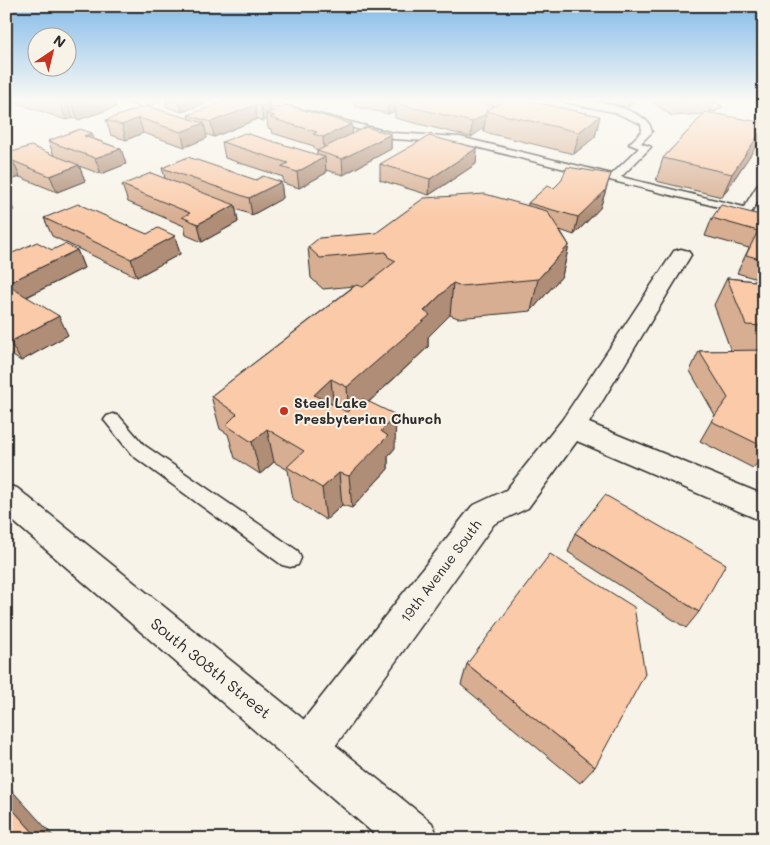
<svg xmlns="http://www.w3.org/2000/svg" width="770" height="845" font-family="Mali,sans-serif">
	<style>
		.lines { fill: none; stroke-linecap: round; stroke-linejoin: round }
		.service-casing { stroke: #2b2b2b; stroke-width: 3 }
		.minor-casing { stroke: #2b2b2b; stroke-width: 3 }
		.tertiary-casing { stroke: #2b2b2b; stroke-width: 3 }
		.service { fill: #f7f3e8; fill-rule: evenodd }
		.minor { fill: #f7f3e8; fill-rule: evenodd }
		.tertiary { fill: #f7f3e8; fill-rule: evenodd }
		.wall { fill: #d7ae91; stroke: #2b2b2b }
		.shaded-wall { fill: #af8d76; stroke: #2b2b2b }
		.building { fill: #facaa9; stroke: #2b2b2b }
		.poi-dot { fill: #c8321e; stroke: #f7f3e8; stroke-width: 2 }
		.labels { text-anchor: middle; stroke-width: 4; stroke-linejoin: round; paint-order: stroke }
		.poi-label { font-size: 14px; font-weight: bold; fill: #2b2b2b; stroke: #f7f3e8; text-anchor: start }
		.street-label { font-size: 14px; fill: #2b2b2b; stroke: #f7f3e8 }
		.near-street-label { font-size: 16px; fill: #2b2b2b; stroke: #f7f3e8 }
	</style>
	<rect width="100%" height="100%" fill="#f7f3e8"/>
	<filter id="ink" filterUnits="userSpaceOnUse"><feTurbulence type="fractalNoise" baseFrequency=".02" numOctaves="2"/><feDisplacementMap in="SourceGraphic" scale="10" xChannelSelector="R" yChannelSelector="G"/><feConvolveMatrix kernelMatrix="1 2 1 2 8 2 1 2 1" color-interpolation-filters="sRGB"/></filter>
	<g filter="url(#ink)">
		<g class="lines">
			<g class="service-casing">
				<path id="service" d="M122,100C129,100 137,103 144,102C150,101 155,100 161,100L143,107Z
					M252,100H264L393,133L460,137L612,174L639,148L629,144L642,131L641,124L614,112L564,102L560,100C584,98 632,105 649,123L652,132L641,143L651,147L621,177L744,207L760,181L764,180V192L751,213L747,214L460,143L393,139Z
					M113,414L119,416L144,445L298,551L301,558L298,565L290,567L282,565L132,455L104,420L107,416Z"/>
			</g>
			<g class="minor-casing">
				<path id="minor" d="M697,100H711L721,107L714,111L698,103Z
					M681,249L688,251L691,255L589,423L764,495V522L577,441L528,508L494,524L323,763L308,769L293,763L287,748L293,733L472,506L506,490L562,420L674,251Z"/>
			</g>
			<g class="tertiary-casing">
				<path id="tertiary" d="M6,485L17,488L432,823L439,839H380L6,515Z"/>
			</g>
			<use href="#service" class="service"/>
			<use href="#minor" class="minor"/>
			<use href="#tertiary" class="tertiary"/>
		</g>
		<path class="wall" d="M8,100H113L116,107L78,120L73,118L66,120Z
			M165,100H213L182,112L167,107Z
			M353,100H530L529,101L600,116L595,137L574,154L484,132V128L471,137L395,118V111L388,114L354,106Z
			M595,100H637L628,107Z
			M649,100H715L710,113L757,145L722,197L656,181L663,158L704,114L672,116Z
			M270,103L271,111L353,134H391V149L343,175L326,170V173L299,188L283,183V177L225,158L222,142L317,155V151H318L314,149V146L272,133L271,129L268,128L267,119L263,121L257,119L214,137L206,134L207,138L185,147L143,133L126,140L111,135L106,120L146,106L189,119L188,115Z
			M94,139L121,149L126,164L101,174L79,166L85,181L57,192L20,177L11,180L6,178V154L54,155L48,141Z
			M477,148L476,164L429,195L380,180V164Z
			M162,168L256,180L281,182L283,198L252,215L236,209L238,222L202,242L186,235L184,226L128,202L122,185L165,178Z
			M554,188L606,190L600,208L574,235L560,230L569,245L562,276L531,311L458,318L450,315L428,337V347L369,402L395,448L388,456V469L352,508L342,505L326,520L293,499L288,470L274,462L260,474L235,458L228,434L220,429L211,396L354,286L323,289L311,278L308,247L376,233L528,206V203Z
			M764,216V281L737,273L749,248L705,236L712,218Z
			M44,218L147,234L175,236L180,254L137,277L52,236Z
			M52,250H77L84,268L27,297L68,335L21,361L6,352V256Z
			M727,278L764,282V455L753,468L700,441L715,415L690,371L699,351H731L714,305Z
			M575,533L699,612L686,628L568,552Z
			M467,664L595,767L580,783L461,685Z"/>
		<path class="shaded-wall" d="M59,100H67L73,118L66,120Z
			M71,100H113L116,107L78,120Z
			M192,100H213L182,112L180,104Z
			M388,100H416L395,103V111L388,114Z
			M630,100H637L628,107Z
			M270,103L272,115L266,114L267,119L263,121L261,106Z
			M255,105L257,119L214,137L211,122Z
			M486,114L484,128L471,137L472,122Z
			M600,116L595,137L574,154L579,132Z
			M139,118L143,133L126,140L122,125Z
			M204,123L207,138L185,147L181,132Z
			M352,124L353,139L324,153L323,137Z
			M764,127V129L757,145L722,197L732,174Z
			M92,133L97,149L84,136Z
			M391,134V149L343,175L342,159Z
			M477,148L476,164L429,195L430,179Z
			M121,149L126,164L101,174L95,158Z
			M325,157L326,173L299,188L297,172Z
			M13,161L20,177L11,180L6,170V163Z
			M79,165L85,181L57,192L50,176Z
			M611,174L600,208L574,235L578,217Z
			M281,182L283,198L252,215L249,198Z
			M6,195L14,210L6,213Z
			M235,205L238,222L202,242L198,224Z
			M175,236L180,254L137,277L131,259Z
			M569,245L562,276L531,311L538,279Z
			M77,250L84,268L6,307V284Z
			M453,283L450,315L428,337V347L349,420L347,387Z
			M59,316L68,335L21,361L10,342Z
			M331,379L334,412L314,395Z
			M396,415L395,448L388,456V469L352,508L349,476L381,431Z
			M267,429L274,462L260,474L252,442Z
			M339,473L342,505L326,520L322,488Z
			M6,784L56,839H39L6,802Z"/>
		<path class="building" d="M165,100H192L180,104Z
			M229,100H259L270,103L261,106L255,105L211,122L188,115Z
			M403,100H468L495,106L486,111V114L472,122L395,103Z
			M506,100H523L600,116L579,132L486,111Z
			M674,100H709L677,102Z
			M286,105L352,124L323,137L313,134L317,132L270,118L275,116L266,114Z
			M146,106L204,123L181,132L139,118L122,125L106,120Z
			M706,112L764,123V127L732,174L663,158Z
			M366,127L391,134L342,159L317,151Z
			M80,129L92,133L84,136L121,149L95,158L48,141Z
			M245,133L325,157L297,172L281,167L288,163L222,142Z
			M429,136L477,148L430,179L380,164Z
			M31,146L79,165L50,176L13,161L6,163V154Z
			M188,157L256,180L263,176L281,182L249,198L162,168Z
			M567,167L611,174L605,191L578,217L528,203L547,186L554,188L561,181Z
			M151,173L235,205L198,224L182,217L190,213L122,185Z
			M485,194L547,211L569,245L538,279L461,286L453,283L424,311L430,315L347,387L331,379L314,395L347,412L363,399L396,415L381,431L388,436L349,476L339,473L322,488L287,467L304,451L267,429L252,442L226,425L237,414L211,396L356,285L363,287L396,261L388,257L386,252L320,258L308,247L319,238L376,233L424,198Z
			M78,204L147,234L158,228L175,236L131,259L44,218Z
			M721,205L764,216V260L746,255L758,231L712,218Z
			M37,242L52,250L65,244L77,250L6,284V256Z
			M727,278L764,282V326L746,325Z
			M12,288L59,316L10,342L6,340V291Z
			M764,350V447L711,421L728,398L699,351Z
			M605,495L726,564L699,612L575,533Z
			M550,554L634,607L645,674L595,767L467,664Z
			M6,802L39,839H6Z"/>
	</g>
	<linearGradient id="sky" x2="0" y2="1"><stop stop-color="#83bae9"/><stop offset="0.46" stop-color="#fbfaf5"/><stop offset="1" stop-color="#fbfaf5" stop-opacity="0"/></linearGradient>
	<rect width="770" height="218" fill="url(#sky)"/>
	<circle class="poi-dot" cx="284" cy="411" r="5"/>
	<g class="labels">
		<g class="poi-label">
			<text x="294" y="408">Steel Lake<tspan x="294" dy="16">Presbyterian Church</tspan></text>
		</g>
		<g class="street-label">
			<text transform="translate(441 571) rotate(-53)" y="5">19th Avenue South</text>
		</g>
		<g class="near-street-label">
			<text transform="translate(211 668) rotate(39)" y="6">South 308th Street</text>
		</g>
	</g>
	<rect width="770" height="845" fill="none" stroke="#f7f3e8" stroke-width="25"/>
	<rect x="12" y="12" width="745" height="820" fill="none" stroke="#2b2b2b" stroke-width="2" filter="url(#ink)"/>
	<g transform="translate(52 52) rotate(35)"><circle r="24" fill="#f7f3e8" stroke="#a5a39c"/>
	<path d="M0-4L9 19L0 12L-9 19Z" fill="#c8321e"/>
	<text y="-8" font-size="14" font-weight="bold" text-anchor="middle" fill="#2b2b2b">N</text>
	</g>
</svg>
